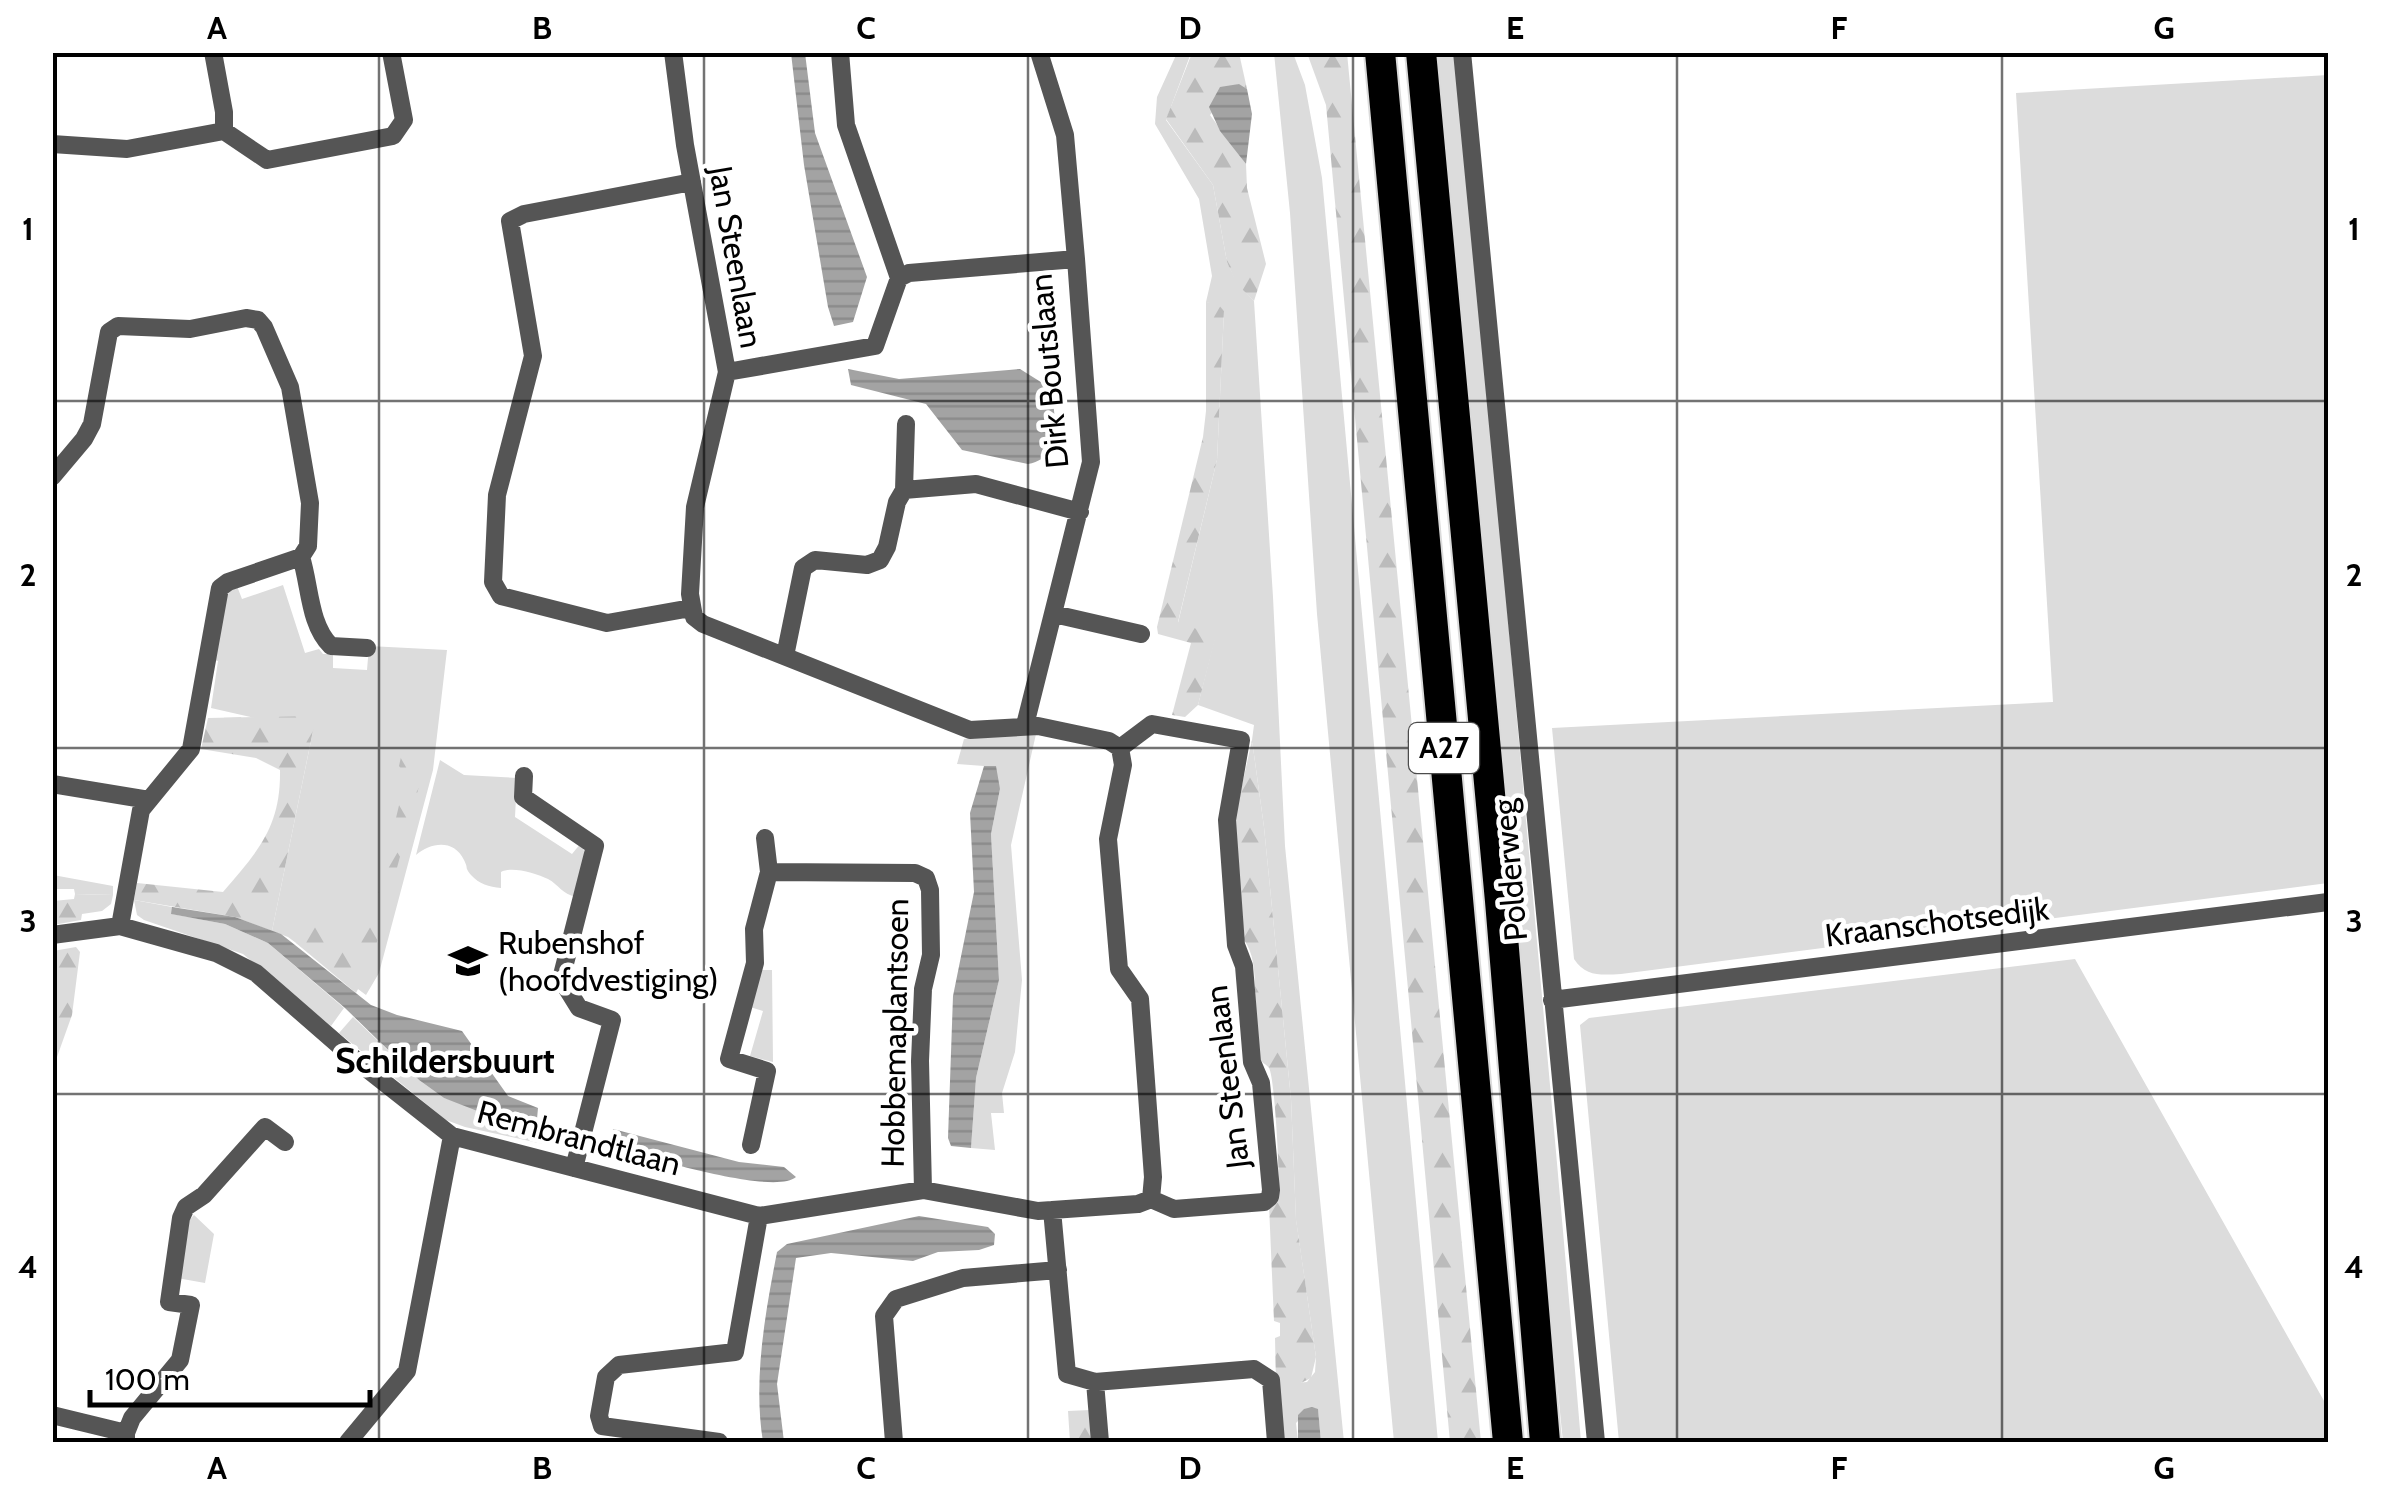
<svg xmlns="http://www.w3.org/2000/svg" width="2381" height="1495" font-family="Cabin,sans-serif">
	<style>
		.green { fill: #dcdcdc }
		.forest { fill: url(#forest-firs) }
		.water { fill: url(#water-rules) }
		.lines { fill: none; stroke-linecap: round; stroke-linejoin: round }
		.motorway-casing { stroke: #dbdbdb; stroke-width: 34 }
		.minor { stroke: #555; stroke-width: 18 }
		.motorway { stroke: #000; stroke-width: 30 }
		.grid { fill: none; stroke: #000; stroke-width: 2.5; stroke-opacity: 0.55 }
		.labels { text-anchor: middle; stroke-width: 9; stroke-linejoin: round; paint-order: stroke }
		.shield { fill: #fff; stroke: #4c4c4c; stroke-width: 2.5 }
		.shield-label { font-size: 30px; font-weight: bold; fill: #000 }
		.street-label { font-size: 32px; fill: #000; stroke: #fff }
		.poi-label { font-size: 32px; fill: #000; stroke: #fff; text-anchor: start }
		.neighbourhood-label { font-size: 35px; font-weight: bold; fill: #000; stroke: #fff }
		.neatline { fill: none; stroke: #000; stroke-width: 4 }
		.grid-label { font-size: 32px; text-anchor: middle; font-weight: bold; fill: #000 }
	</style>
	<defs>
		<pattern id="forest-firs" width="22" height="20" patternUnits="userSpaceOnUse" patternTransform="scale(2.5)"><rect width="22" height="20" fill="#dcdcdc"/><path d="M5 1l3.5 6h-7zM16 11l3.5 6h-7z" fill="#bbb"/></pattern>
		<pattern id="water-rules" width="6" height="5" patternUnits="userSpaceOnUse" patternTransform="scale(2.5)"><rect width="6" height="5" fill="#a3a3a3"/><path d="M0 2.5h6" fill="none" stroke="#8b8b8b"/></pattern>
	</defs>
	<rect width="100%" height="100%" fill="#fff"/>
	<path class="green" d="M1177,53H1191L1166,120L1213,185L1227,262L1237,283L1254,301L1273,597L1285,846L1344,1442H1321L1318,1410L1312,1407L1296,1423L1298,1442H1280L1276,1385L1307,1382L1315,1372L1316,1357L1296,1220L1291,1099L1264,827L1252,740L1254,725L1198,705L1215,637L1178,623L1217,460L1224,311L1217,305L1206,302L1212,276L1199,199L1155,124L1157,97Z
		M1274,53H1293L1305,85L1322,178L1438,1442H1394L1317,614L1290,213Z
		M1434,53H1464C1494,517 1543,979 1581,1442H1563L1487,681Z
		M2328,75V883L1621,974C1601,975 1586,977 1574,959L1552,728L2053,702L2016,93Z
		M283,585L305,653L319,649L323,654H333V668L367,670L369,646L447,650L433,770L379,973L366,995L288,937L272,931L313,731L211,708L218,661L214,660C217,637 216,597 237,586L242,599Z
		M1002,734H1036L1011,845L1022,980L1015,1052L1002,1093L1004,1113H991L995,1150L971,1148L976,1078L999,980L991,834L1000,789L984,766L957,764L964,739Z
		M440,760L464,775L517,778L515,817L572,854L581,843C590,859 580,879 576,897C562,894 559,885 548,879C536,873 511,866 501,872V888C489,887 479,884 471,875C464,866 469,870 464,860C454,839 431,842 416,855Z
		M53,875L113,886V895L75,894L74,889H53Z
		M134,900L172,907V914L225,924L268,943L344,1008L331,1026L243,954L144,920L137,915Z
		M2075,959L2328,1408V1442H1619L1580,1025L1589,1018Z
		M759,970H772L773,1062L750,1056L763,1011L750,1007Z
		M353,1017L419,1080L444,1098L548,1127L543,1144L465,1127L446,1120L339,1033Z
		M194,1215L214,1234L205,1283L177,1278L187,1223Z"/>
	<path class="forest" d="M1192,53H1239L1247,89L1238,84L1210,115L1246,164L1247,188L1266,264L1254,301L1236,283L1227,262L1213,185L1166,119Z
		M1307,53H1347L1481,1442H1450L1326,105Z
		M1206,302L1217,303L1224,311L1217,460L1178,622L1216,636L1198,705L1185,717L1172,715L1191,643L1158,634L1157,627L1203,437L1206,411Z
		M316,716L272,931L235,917L134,900L137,883L223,892C258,851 281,827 280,770L256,758L201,749L208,718Z
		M1252,740L1264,827L1291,1099L1296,1219L1316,1357L1311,1378L1297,1385H1276L1275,1338L1280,1336V1323L1274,1321L1269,1205L1278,1202C1281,1191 1275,1077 1269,1068C1266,1064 1260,1062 1259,1057C1247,1025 1265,968 1244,940L1235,817Z
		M417,747L428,753L371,964L356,993L296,943L308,923L362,932L370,927L406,776L399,766L401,757Z
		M75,894L113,895L111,904L102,911L82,914L81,920L53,925V901L74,899Z
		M76,947L80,952L72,1015L57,1057L52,1056L53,951Z
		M1090,1410L1093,1442H1070L1068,1411Z"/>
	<path class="water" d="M791,53H805L815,133L867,277L853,322L834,326L828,307L804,165Z
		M1239,84L1247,89L1252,114L1246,164L1220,131L1209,107L1220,87Z
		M848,369L899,379L1020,369L1052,389C1054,416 1064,458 1028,464L962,450L926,404L851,385Z
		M984,766H996L1000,789L991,834L999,980L976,1078L971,1148L951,1146L948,1138L953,996L974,892L970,813Z
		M172,907L235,917L281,934L371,1005L397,1015L462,1031L508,1096L538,1108L537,1119L525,1123L480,1112L444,1098L419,1080L345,1008L268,943L225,924L171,914Z
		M613,1129L739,1162L784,1167L796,1177C774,1196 648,1157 616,1148L612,1141Z
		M919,1216L988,1227L995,1234L994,1245L979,1250L938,1252L913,1261L831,1253L796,1258L777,1384L784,1442H763C753,1380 765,1314 777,1252L787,1244Z
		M1312,1407L1318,1409L1321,1442H1298V1415L1304,1409Z"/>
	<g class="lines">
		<g class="motorway-casing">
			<path id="motorway" d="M1380,52L1508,1442
				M1421,52L1500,901L1545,1442"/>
		</g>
		<path class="minor" d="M213,52L224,112V131L267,160L393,136L404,120L391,52
			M673,52L685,145L727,372L695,507L690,594L694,617L703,624L970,730L1038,726L1109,741L1120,748L1152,724L1241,740L1227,820L1236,945L1244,966L1252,1062L1261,1083L1271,1190L1270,1197L1264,1202L1174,1209L1151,1199L1153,1177L1140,999L1119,969L1108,839L1123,765L1120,748
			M840,52L846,125L899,278
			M1039,52L1065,135L1076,259
			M1462,52L1596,1442
			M52,144L127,149L224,131
			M727,372L875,346L899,278L909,273L1076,259L1091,462L1025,725
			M52,477L84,439L92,424L109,332L118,326L190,329L246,318L258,320L264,327L290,387L310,503L308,546L301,557L228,582L220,588L191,749L141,810L120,926
			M904,490L976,484L1080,512
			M301,557C310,585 309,625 331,646L367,648
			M691,608L607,623L501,596L493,582L497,495L533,356L510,221L524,214L692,182
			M1054,614L1141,634
			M785,656L803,568L815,560L867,565L880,560L887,547L897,502L904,490L906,424
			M524,776L523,797L595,846L561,979L579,1008L612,1020L574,1168
			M52,784L149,800
			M765,838L769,872
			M52,935L120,926L216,953L256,973L357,1061L452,1136L759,1216L923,1190L1038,1211L1138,1204L1151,1199
			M1552,1000L2328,902
			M751,1145L767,1071L729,1059L755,963L754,929L769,872L915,873L926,878L930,890L931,955L923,989L920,1061L923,1190
			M1052,1210L1067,1374L1095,1382L1100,1442
			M1095,1382L1254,1369L1271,1380L1276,1442
			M52,1415L126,1433V1442
			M126,1433L132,1418L180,1360L191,1305L169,1302L181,1218L186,1207L204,1195L265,1127L285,1142
			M348,1442L407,1371L452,1136
			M719,1442L602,1426L599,1416L606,1377L619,1365L735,1352L759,1216
			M894,1442L884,1316L896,1299L963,1278L1058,1270"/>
		<use href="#motorway" class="motorway"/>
	</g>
	<path class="grid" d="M379,52V1442M704,52V1442M1028,52V1442M1353,52V1442M1677,52V1442M2002,52V1442M52,401H2328M52,748H2328M52,1094H2328"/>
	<defs>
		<g id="school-bare" transform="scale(3)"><path d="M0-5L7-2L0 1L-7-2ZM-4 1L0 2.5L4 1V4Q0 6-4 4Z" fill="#000" stroke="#fff" stroke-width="2.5" paint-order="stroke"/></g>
	</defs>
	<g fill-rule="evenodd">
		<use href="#school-bare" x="468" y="961"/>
	</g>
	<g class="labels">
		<rect class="shield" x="1409" y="723" width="70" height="50" rx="8"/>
		<g class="shield-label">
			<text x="1444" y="758">A27</text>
		</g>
		<g class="street-label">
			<text transform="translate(736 257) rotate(80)" y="11">Jan Steenlaan</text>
			<text transform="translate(1049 371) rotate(-95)" y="11">Dirk Boutslaan</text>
			<text transform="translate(1510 870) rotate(-95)" y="11">Polderweg</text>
			<text transform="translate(1937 922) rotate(-7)" y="11">Kraanschotsedijk</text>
			<text transform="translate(895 1033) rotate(-89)" y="11">Hobbemaplantsoen</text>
			<text transform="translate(1227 1077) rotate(-97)" y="11">Jan Steenlaan</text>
			<text transform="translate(579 1138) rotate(15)" y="11">Rembrandtlaan</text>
		</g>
		<g class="poi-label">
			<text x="498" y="954">Rubenshof<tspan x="498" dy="37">(hoofdvestiging)</tspan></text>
		</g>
		<g class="neighbourhood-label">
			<text x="445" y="1073">Schildersbuurt</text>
		</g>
	</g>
	<rect width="2381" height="1495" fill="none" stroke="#ffffff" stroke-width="110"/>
	<path d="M90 1390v15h280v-15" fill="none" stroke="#000000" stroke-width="5"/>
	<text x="105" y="1390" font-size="30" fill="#000000" stroke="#ffffff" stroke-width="8" paint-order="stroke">100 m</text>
	<rect x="55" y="55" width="2271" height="1385" class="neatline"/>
	<g class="grid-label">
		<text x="217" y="39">A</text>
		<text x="542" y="39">B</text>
		<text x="866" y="39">C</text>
		<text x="1190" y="39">D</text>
		<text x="1515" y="39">E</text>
		<text x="1839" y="39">F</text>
		<text x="2164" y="39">G</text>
		<text x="28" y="240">1</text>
		<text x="2354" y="240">1</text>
		<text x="28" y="586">2</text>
		<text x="2354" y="586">2</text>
		<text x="28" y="932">3</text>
		<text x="2354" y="932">3</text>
		<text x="28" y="1278">4</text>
		<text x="2354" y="1278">4</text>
		<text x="217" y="1479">A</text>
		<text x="542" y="1479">B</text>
		<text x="866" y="1479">C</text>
		<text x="1190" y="1479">D</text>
		<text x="1515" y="1479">E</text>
		<text x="1839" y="1479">F</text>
		<text x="2164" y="1479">G</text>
	</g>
</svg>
